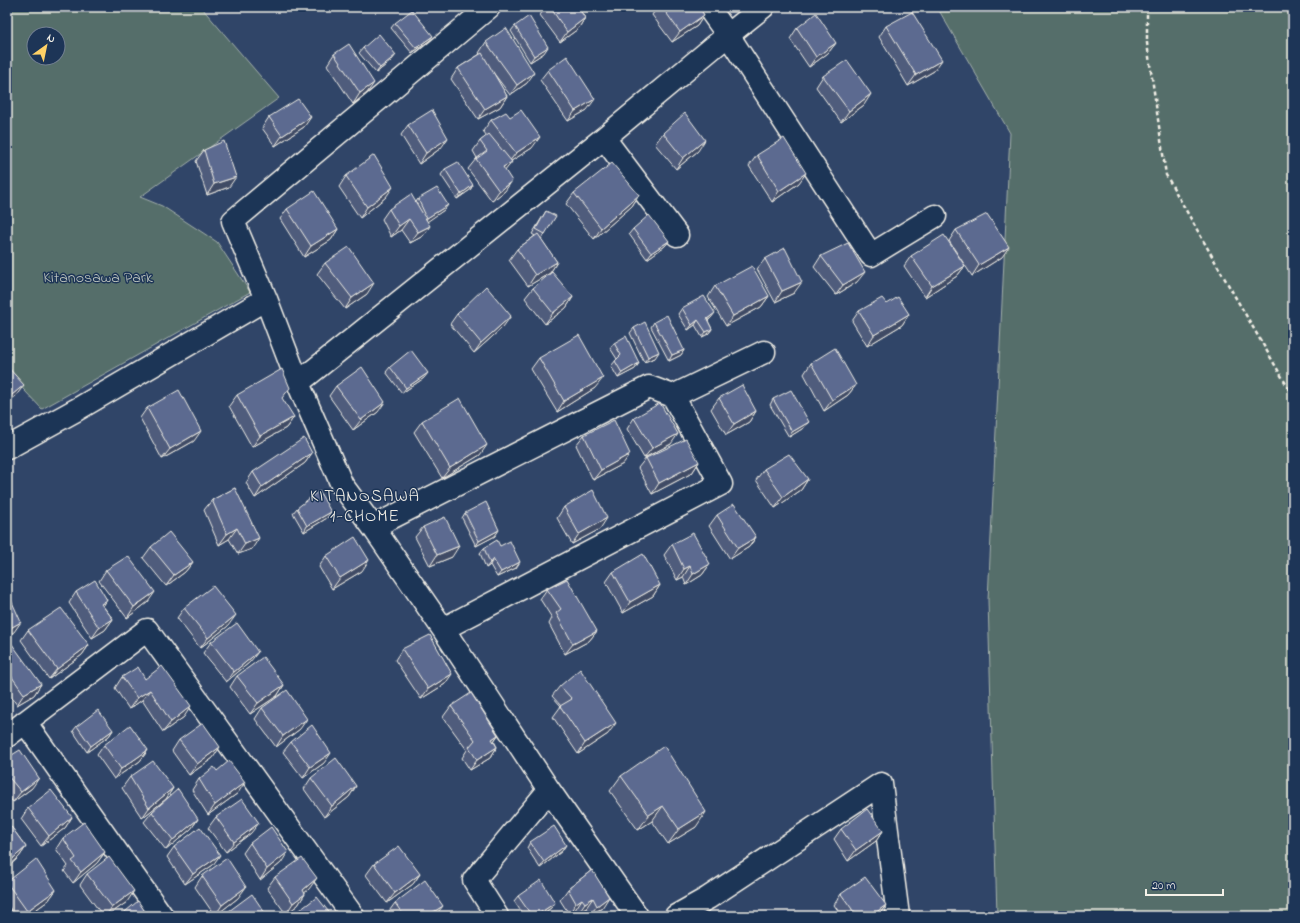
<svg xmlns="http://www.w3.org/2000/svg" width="1300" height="923" font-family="'Indie Flower',sans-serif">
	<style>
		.green { fill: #556e6b; stroke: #a4b0aa; fill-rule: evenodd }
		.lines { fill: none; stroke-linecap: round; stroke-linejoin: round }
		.street-casing { stroke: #f4f1e8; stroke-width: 25 }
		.path { stroke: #f4f1e8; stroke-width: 2.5; stroke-dasharray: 4 3; stroke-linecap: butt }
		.street { stroke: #1d3557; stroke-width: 22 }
		.wall { fill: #4f5c7c; stroke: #f4f1e8 }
		.shaded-wall { fill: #404b65; stroke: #f4f1e8 }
		.building { fill: #5c6b90; stroke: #f4f1e8 }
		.labels { text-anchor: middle; stroke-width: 3; stroke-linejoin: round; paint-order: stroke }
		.park-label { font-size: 16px; fill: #bcc3bc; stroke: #1d3557 }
		.neighbourhood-label { font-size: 17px; letter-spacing: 1px; fill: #f4f1e8; stroke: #1d3557 }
	</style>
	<rect width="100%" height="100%" fill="#304568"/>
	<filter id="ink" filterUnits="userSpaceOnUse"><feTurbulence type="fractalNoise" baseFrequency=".025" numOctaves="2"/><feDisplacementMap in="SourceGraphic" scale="8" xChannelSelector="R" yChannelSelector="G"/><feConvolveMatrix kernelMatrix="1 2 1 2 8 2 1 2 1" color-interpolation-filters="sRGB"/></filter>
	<g filter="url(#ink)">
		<path class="green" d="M7,7H201L279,98L140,197L162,206L217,242L250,292L42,409L7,372ZM34,34H58V58H34Z
			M937,7H1293V916H997L988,600L1010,133Z"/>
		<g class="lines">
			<g class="street-casing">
				<path id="street" d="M489,7L233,221L266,299L298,383L342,485L373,527L443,629L549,790L637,916
					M763,7L728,35L871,255L935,216
					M604,138L677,235
					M298,383L604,138L728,35L708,7
					M673,396L764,352
					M7,448L76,410L266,299
					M373,527L649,387L673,396L721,484L443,629
					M25,722L162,916
					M7,736L147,630L353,916
					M497,916L474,880L549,790
					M676,916L708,898L881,784L898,916"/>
			</g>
			<path class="path" d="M1147,7V43L1166,175L1233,293L1293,396"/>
			<use href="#street" class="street"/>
		</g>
		<path class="wall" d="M546,7H578L585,18L578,29L560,42L540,15Z
			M655,7H699L704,15L697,26L672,42L652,15L656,9Z
			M395,23L429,41L412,53L391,28Z
			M515,26L544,53L530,62L511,31Z
			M886,26L934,71L908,86L879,37Z
			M797,28L836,43L828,53L809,67L790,39Z
			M486,42L527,83L510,95L492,71L507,96L500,107L478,119L451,79L458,68L480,54L479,53Z
			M363,48L392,60L376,73L359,53Z
			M334,54L367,93L353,104L327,65Z
			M548,70L587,110L568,121L540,80Z
			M823,76L864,105L841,122L816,87Z
			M269,117L304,127L275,146L262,128Z
			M491,120L532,148L511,161L512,162L505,170V191L492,201L468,169L476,159L477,158L473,151L480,141L487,136L483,131Z
			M408,125L441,148L419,164L401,135Z
			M663,133L698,151L676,169L655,144Z
			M204,150L229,187L207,195L196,161Z
			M757,155L799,183L772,202L749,166Z
			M445,169L473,185L470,190L457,199L441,175Z
			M346,176L386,197L360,218L339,187Z
			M574,193L639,195L632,206L594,239L566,204Z
			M418,199L444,210L427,221L423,236L410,243L401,230L391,237L382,219L389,209L416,202Z
			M287,209L338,229L331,240L304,257L280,219Z
			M546,211L545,234L541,239L557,262L550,273L528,286L509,260L517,249L535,236L532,234Z
			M633,229L669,241L665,246L647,259L629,234Z
			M956,230L1002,257L972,276L949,241Z
			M821,256L857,282L836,295L814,267Z
			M911,256L965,266L957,276L925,297L904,266Z
			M765,259L794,293L775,302L757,269Z
			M325,263L367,294L345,309L317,274Z
			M715,286L769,296L761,307L726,326L708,297Z
			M533,288L573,297L566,308L545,324L525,298Z
			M887,304L909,314L902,325L867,346L852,321L859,311Z
			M682,308L711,318L708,321L712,329L708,334L702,337L695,325L688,330L678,314Z
			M457,314L503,327L474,353L450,324Z
			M654,322L684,350L681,355L669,361L651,327Z
			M634,328L655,358L644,362L630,333Z
			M614,343L639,363L635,369L618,378L611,366L617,359L610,348Z
			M539,358L595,388L557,412L531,369Z
			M811,363L856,385L848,395L824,411L804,374Z
			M390,367L424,378L402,393L386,372Z
			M336,386L378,412L353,430L329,396Z
			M237,395L294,417L286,428L252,447L229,406Z
			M719,398L756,411L749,422L726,435L711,409Z
			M773,399L809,422L805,427L789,437L770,405Z
			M147,408L194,441L162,459L140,418Z
			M634,418L671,444L644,458L627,429Z
			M422,421L480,455L442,478L414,432Z
			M584,435L623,464L593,480L576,445Z
			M312,453L305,463L255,498L246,483L253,472Z
			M646,458L699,462L692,473L652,494L638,468Z
			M764,469L808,479L801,490L775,508L756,480Z
			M235,488L252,549L238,554L229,539L219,545L204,510L212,500Z
			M564,507L600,529L572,544L557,518Z
			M297,508L327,518L304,532L293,513Z
			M465,513L495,536L476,546L462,518Z
			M717,515L756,537L749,547L730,559L709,526Z
			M423,527L452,557L430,566L415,537Z
			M672,544L710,564L702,575L686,585L683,577L677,580L664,555Z
			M500,546L516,568L497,577L490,565L486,568L480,553L484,548Z
			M151,547L193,562L185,572L166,586L143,558Z
			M326,556L362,571L332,589L319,567Z
			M106,570L148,602L127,618L99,581Z
			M613,572L660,585L653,596L623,613L606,582Z
			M547,589L597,631L589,641L565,654L549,624L552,618L540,599Z
			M76,592L107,600L103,606L113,619L105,630L92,638L69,603Z
			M184,608L228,626L200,648L177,618Z
			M28,630L89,645L82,655L49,679L21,640Z
			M7,642L41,684L34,695L17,705L7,691Z
			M211,642L250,662L226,682L203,653Z
			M402,649L445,684L421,699L395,660Z
			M237,676L284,685L277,696L250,714L230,687Z
			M122,677L145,679L184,717L163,732L142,700L129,709L115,688Z
			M560,686L608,734L578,754L553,717L561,706L552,696Z
			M451,706L498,735L494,741L497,747L490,758L470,770L462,758L467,750L443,717Z
			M262,708L300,729L276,747L255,719Z
			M77,726L113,730L109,736L87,752L73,731Z
			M179,740L213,758L189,775L172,751Z
			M291,742L324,763L303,778L283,752Z
			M104,745L148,750L140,761L114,779L97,755Z
			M7,758L32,788L13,802L7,795Z
			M217,771L238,793L208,815L192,790L199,779Z
			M621,776L696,827L668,844L652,821L638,830L610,791Z
			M130,777L173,788L166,799L142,818L122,788Z
			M311,778L356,786L349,797L324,817L304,789Z
			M28,808L72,817L65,828L41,846L21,819Z
			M152,812L198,819L191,829L166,850L144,822Z
			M216,817L251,833L226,852L208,828Z
			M7,821L26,847L19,857L7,868Z
			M841,829L883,831L876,841L848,861L834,839Z
			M63,838L105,852L97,863L73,883L64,871L68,866L56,849Z
			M530,842L562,851L540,868L527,848Z
			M250,843L281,863L260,880L243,853Z
			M174,847L213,865L185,884L167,857Z
			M374,864L420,874L413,884L387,903L366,875Z
			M592,870L602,908L590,916H589L586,908L578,913L575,910L569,914L560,900L568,889Z
			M87,874L127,902L107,916H103L80,885Z
			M202,876L238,898L215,916L195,887Z
			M275,877L309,889L304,893L305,894L298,905L286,914L267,888Z
			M7,882L56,890L48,901L27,916H15L7,904Z
			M841,894L886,905L878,916H842L834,905Z
			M518,896L551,908L539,916H524L514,901Z
			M395,903L435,916H389L387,914Z
			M229,911L267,916H225Z"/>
		<path class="shaded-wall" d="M704,15L697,26L672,42L680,32Z
			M585,18L578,29L560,42L567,32Z
			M433,36L429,41L412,53L416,48Z
			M836,43L828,53L809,67L816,57Z
			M548,47L544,53L530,62L534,56Z
			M396,55L392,60L376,73L380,68Z
			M942,60L934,71L908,86L916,75Z
			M534,73L527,83L510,95L517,85Z
			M374,83L367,93L353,104L360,93Z
			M871,94L864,105L841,122L849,111Z
			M507,96L500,107L478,119L485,109Z
			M595,99L587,110L568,121L575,111Z
			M311,117L304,127L275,146L282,136Z
			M540,137L532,148L508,163L516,153Z
			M448,138L441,148L419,164L426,153Z
			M705,140L698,151L676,169L683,158Z
			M512,162L504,172L503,167Z
			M806,173L799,183L772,202L779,191Z
			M236,177L229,187L207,195L214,184Z
			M512,181L505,191L492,201L499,191Z
			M473,185L470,190L457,199L461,194Z
			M393,187L386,197L360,218L367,207Z
			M639,195L632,206L594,239L601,228Z
			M448,205L444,210L424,224L427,218Z
			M409,219L401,230L391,237L399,226Z
			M430,226L423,236L410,243L418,232Z
			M338,229L331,240L304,257L311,246Z
			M669,241L665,246L647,259L651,253Z
			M1009,247L1002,257L972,276L979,265Z
			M557,262L550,273L528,286L535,275Z
			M965,266L957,276L925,297L932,286Z
			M865,272L857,282L836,295L843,285Z
			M802,282L794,293L775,302L782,291Z
			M374,283L367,294L345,309L352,298Z
			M769,296L761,307L726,326L733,316Z
			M573,297L566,308L545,324L553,313Z
			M715,313L711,318L703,324L707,319Z
			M909,314L902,325L867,346L874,335Z
			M511,316L503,327L474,353L481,343Z
			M698,320L695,325L688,330L692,325Z
			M712,329L708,334L702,337L706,332Z
			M684,350L681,355L669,361L672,355Z
			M659,352L655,358L644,362L648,357Z
			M639,363L635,369L618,378L622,373Z
			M428,373L424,378L402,393L406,388Z
			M603,378L595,388L557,412L564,401Z
			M24,385L16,396L7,403V399Z
			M856,385L848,395L824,411L832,400Z
			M385,402L378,412L353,430L361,420Z
			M756,411L749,422L726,435L734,424Z
			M294,417L286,428L252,447L260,436Z
			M809,422L805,427L789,437L792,432Z
			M201,431L194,441L162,459L170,449Z
			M678,434L671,444L644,458L652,448Z
			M487,445L480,455L442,478L450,468Z
			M312,453L305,463L255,498L262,487Z
			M630,454L623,464L593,480L601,470Z
			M699,462L692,473L652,494L659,483Z
			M808,479L801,490L775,508L783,497Z
			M331,512L327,518L304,532L307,526Z
			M607,518L600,529L572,544L579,534Z
			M237,528L229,539L219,545L227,534Z
			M499,530L495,536L476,546L479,541Z
			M756,537L749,547L730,559L738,548Z
			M259,538L252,549L238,554L245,544Z
			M459,546L452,557L430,566L437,555Z
			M493,559L490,565L486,568L490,563Z
			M369,560L362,571L332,589L340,578Z
			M193,562L185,572L166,586L174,575Z
			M520,562L516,568L497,577L501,572Z
			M710,564L702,575L686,585L693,574Z
			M690,566L683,577L677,580L684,569Z
			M660,585L653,596L623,613L630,602Z
			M155,592L148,602L127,618L134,607Z
			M107,600L100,610L101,604Z
			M236,615L228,626L200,648L208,638Z
			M113,619L105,630L92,638L99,628Z
			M21,622L14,632L7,636V630Z
			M597,631L589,641L565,654L573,644Z
			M89,645L82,655L49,679L57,669Z
			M258,652L250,662L226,682L234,672Z
			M452,674L445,684L421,699L428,689Z
			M41,684L34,695L17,705L24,694Z
			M284,685L277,696L250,714L258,703Z
			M150,690L142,700L129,709L137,698Z
			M191,706L184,717L163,732L171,722Z
			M307,719L300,729L276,747L283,736Z
			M616,723L608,734L578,754L585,743Z
			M113,730L109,736L87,752L91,746Z
			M498,735L491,745L492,739Z
			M220,747L213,758L189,775L197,764Z
			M497,747L490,758L470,770L477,760Z
			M148,750L140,761L114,779L121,769Z
			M331,753L324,763L303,778L310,767Z
			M39,778L32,788L13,802L21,792Z
			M245,782L238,793L208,815L215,805Z
			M356,786L349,797L324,817L332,806Z
			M173,788L166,799L142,818L149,808Z
			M663,806L652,821L638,830L649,815Z
			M706,812L696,827L668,844L679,829Z
			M72,817L65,828L41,846L49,836Z
			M198,819L191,829L166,850L173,840Z
			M259,823L251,833L226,852L234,842Z
			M883,831L876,841L848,861L856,850Z
			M566,845L562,851L540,868L544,862Z
			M26,847L19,857L7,868V865L9,862Z
			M105,852L97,863L73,883L81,872Z
			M288,852L281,863L260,880L267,869Z
			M220,855L213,865L185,884L193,874Z
			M420,874L413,884L387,903L395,893Z
			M317,878L309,889L295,901L303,890Z
			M246,887L238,898L215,916L222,905Z
			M56,890L48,901L27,916H23L27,911Z
			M134,891L127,902L107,916H106L112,907Z
			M305,894L298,905L286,914L293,903Z
			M609,897L602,908L589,916L597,906Z
			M593,898L586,908L578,913L585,903Z
			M582,899L575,910L569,914L576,903Z
			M555,903L551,908L539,916H535Z
			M886,905L878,916H871Z
			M443,906L435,916H427Z"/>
		<path class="building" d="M550,7H578L585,18L567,32Z
			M662,7H699L704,15L680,32Z
			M412,10L433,36L416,48L395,23Z
			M912,12L942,60L916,75L886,26Z
			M816,13L836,43L816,57L797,28Z
			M529,16L548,47L534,56L515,26Z
			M506,28L534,73L517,85L486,42Z
			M379,34L396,55L380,68L363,48Z
			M349,44L374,83L360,93L334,54Z
			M482,53L507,96L485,109L458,68Z
			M567,56L595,99L575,111L548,70Z
			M847,60L871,94L849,111L823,76Z
			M298,99L311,117L282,136L269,117Z
			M432,110L448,138L426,153L408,125Z
			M521,110L540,137L516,153L491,120L506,112L510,117Z
			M685,113L705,140L683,158L663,133Z
			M489,134L512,162L503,167L512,181L499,191L476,159L487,151L480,141Z
			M784,138L806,173L779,191L757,155Z
			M224,141L236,177L214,184L204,150Z
			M374,155L393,187L367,207L346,176Z
			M458,162L473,185L461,194L445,169Z
			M612,163L639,195L601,228L574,193Z
			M437,188L448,205L427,218L418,199Z
			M314,191L338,229L311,246L287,209Z
			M411,194L430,226L418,232L409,219L399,226L389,209Z
			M546,211L556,216L545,234L536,229Z
			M987,214L1009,247L979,265L956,230Z
			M649,215L669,241L651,253L633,229Z
			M538,234L557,262L535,275L517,249Z
			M944,235L965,266L932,286L911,256Z
			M848,243L865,272L843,285L821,256Z
			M349,247L374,283L352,298L325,263Z
			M785,248L802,282L782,291L765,259Z
			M752,266L769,296L733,316L715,286Z
			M552,272L573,297L553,313L533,288Z
			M486,286L511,316L481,343L457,314Z
			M704,296L715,313L707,319L712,329L706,332L698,320L692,325L682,308Z
			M898,297L909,314L874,335L859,311L882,298L887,304Z
			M667,315L684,350L672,355L654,322Z
			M645,322L659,352L648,357L634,328Z
			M579,335L603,378L564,401L539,358Z
			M626,336L639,363L622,373L615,361L621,355L614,343Z
			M835,348L856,385L832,400L811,363Z
			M411,350L428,373L406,388L390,367Z
			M7,366L24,385L7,399Z
			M362,367L385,402L361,420L336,386Z
			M282,369L290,388L282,398L294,417L260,436L237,395Z
			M742,385L756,411L734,424L719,398Z
			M179,390L201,431L170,449L147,408Z
			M791,390L809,422L792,432L773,399Z
			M460,398L487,445L450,468L422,421Z
			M660,403L678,434L652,448L634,418Z
			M614,420L630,454L601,470L584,435Z
			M304,438L312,453L262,487L253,472Z
			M686,439L699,462L659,483L646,458Z
			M789,454L808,479L783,497L764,469Z
			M235,488L259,538L245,544L237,528L227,534L212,500Z
			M593,490L607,518L579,534L564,507Z
			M319,491L331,512L307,526L297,508Z
			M486,502L499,530L479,541L465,513Z
			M734,504L756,537L738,548L717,515Z
			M445,517L459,546L437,555L423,527Z
			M169,532L193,562L174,575L151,547Z
			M693,533L710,564L693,574L690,566L684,569L672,544Z
			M355,537L369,560L340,578L326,556Z
			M497,540L500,546L510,541L520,562L501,572L493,559L490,563L484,548Z
			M643,554L660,585L630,602L613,572Z
			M128,556L155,592L134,607L106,570Z
			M567,579L597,631L573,644L556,613L561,609L547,589Z
			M95,580L107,600L101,604L113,619L99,628L76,592Z
			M213,586L236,615L208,638L184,608Z
			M7,591L21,622L7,630Z
			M61,608L89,645L57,669L28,630Z
			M237,623L258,652L234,672L211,642Z
			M430,635L452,674L428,689L402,649Z
			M9,640L41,684L24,694L7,670V642Z
			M263,657L284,685L258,703L237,676Z
			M162,666L191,706L171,722L150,690L137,698L122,677L138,667L145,679Z
			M580,669L616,723L585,743L560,706L572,699L560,686Z
			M287,690L307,719L283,736L262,708Z
			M471,693L498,735L492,739L497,747L477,760L469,747L475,740L451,706Z
			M98,710L113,730L91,746L77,726Z
			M203,723L220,747L197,764L179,740Z
			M130,725L148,750L121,769L104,745Z
			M312,725L331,753L310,767L291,742Z
			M664,746L706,812L679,829L663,806L649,815L621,776Z
			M20,750L39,778L21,792L7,775V758Z
			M336,758L356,786L332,806L311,778Z
			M153,761L173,788L149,808L130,777Z
			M229,761L245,782L215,805L199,779L214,767L217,771Z
			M178,789L198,819L173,840L152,812Z
			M51,790L72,817L49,836L28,808Z
			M242,799L259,823L234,842L216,817Z
			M867,809L883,831L856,850L841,829Z
			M7,821L26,847L9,862L7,859Z
			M84,822L105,852L81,872L72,861L76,858L63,838Z
			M554,826L566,845L544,862L530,842Z
			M200,827L220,855L193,874L174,847Z
			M271,827L288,852L267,869L250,843Z
			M399,846L420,874L395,893L374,864Z
			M109,857L134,891L112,907L87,874Z
			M227,858L246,887L222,905L202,876Z
			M302,858L317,878L303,890L305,894L293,903L275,877Z
			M36,859L56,890L27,911L7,883V882Z
			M592,870L609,897L597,906L593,898L585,903L582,899L576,903L568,889Z
			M865,877L886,905L871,916H857L841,894Z
			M425,880L443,906L427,916H404L395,903Z
			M541,880L555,903L535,916H532L518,896Z
			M252,894L267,916H233L229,911Z
			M317,897L332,916H292Z
			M138,901L148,916H120Z
			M833,912L836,916H827Z"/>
	</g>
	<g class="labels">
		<g class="park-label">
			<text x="98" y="282">Kitanosawa Park</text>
		</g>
		<g class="neighbourhood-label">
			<text x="365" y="501">KITANOSAWA<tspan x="365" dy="20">1-CHOME</tspan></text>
		</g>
	</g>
	<rect width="1300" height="923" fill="none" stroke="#1d3557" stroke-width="24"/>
	<rect x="12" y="12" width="1276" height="899" fill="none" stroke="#f4f1e8" stroke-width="1.5" filter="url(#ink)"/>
	<g transform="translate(46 46) rotate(33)"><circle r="19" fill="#1d3557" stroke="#738091"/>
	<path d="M0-3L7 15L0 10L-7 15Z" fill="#ffd166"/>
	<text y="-6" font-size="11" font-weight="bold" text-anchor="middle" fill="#f4f1e8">N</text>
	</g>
	<path d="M1146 889v6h77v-6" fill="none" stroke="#f4f1e8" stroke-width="2"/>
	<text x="1152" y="889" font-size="12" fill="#f4f1e8" stroke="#1d3557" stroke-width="3" paint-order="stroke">20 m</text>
</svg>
